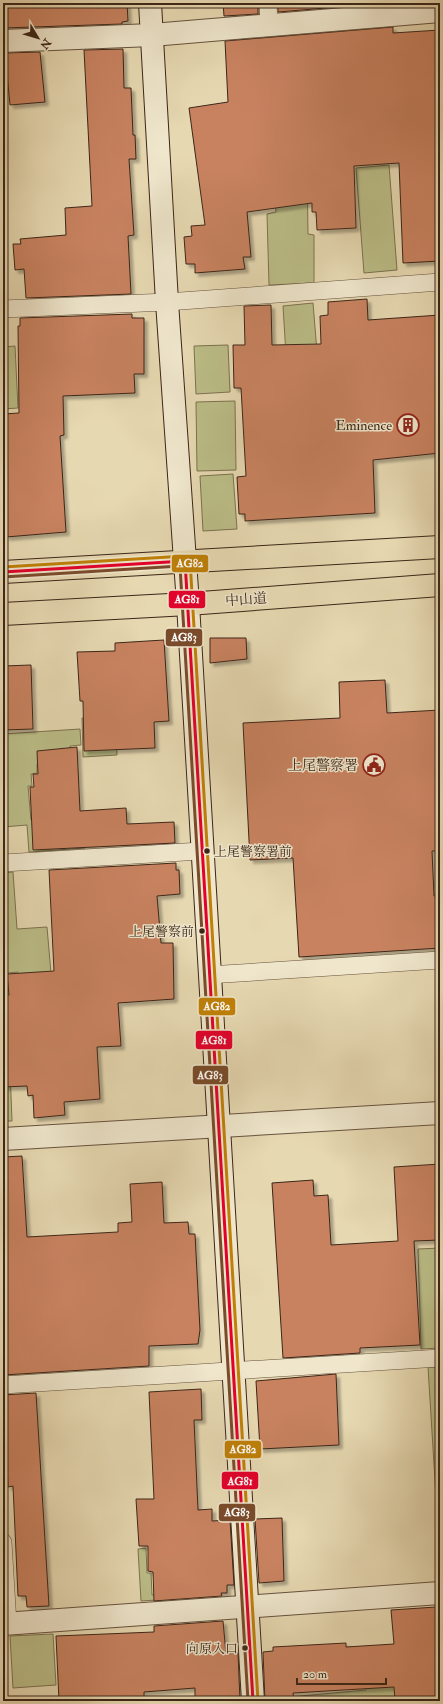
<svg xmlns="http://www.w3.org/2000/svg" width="443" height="1704" font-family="'IM FELL Double Pica','Noto Serif JP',serif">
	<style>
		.green { fill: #bbbd87; stroke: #7c7250 }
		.building { fill: #c88260; stroke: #3c2618; filter: url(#shadow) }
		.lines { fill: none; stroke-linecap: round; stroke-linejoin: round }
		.lane-casing { stroke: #66523e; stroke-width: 18 }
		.street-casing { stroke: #66523e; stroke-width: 24 }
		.secondary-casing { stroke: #3c2618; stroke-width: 24 }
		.highway-casing { stroke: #3c2618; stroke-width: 24 }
		.lane { stroke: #efe6cc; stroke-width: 17 }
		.street { stroke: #efe6cc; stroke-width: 22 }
		.secondary { stroke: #efe6cc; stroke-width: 22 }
		.highway { stroke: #e6d8b1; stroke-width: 22 }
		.bus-1-casing { stroke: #efe6cc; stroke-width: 6 }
		.bus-2-casing { stroke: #efe6cc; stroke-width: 6 }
		.bus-3-casing { stroke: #efe6cc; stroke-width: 6 }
		.bus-1 { stroke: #e4002b; stroke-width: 3 }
		.bus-2 { stroke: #7a4b2a; stroke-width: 3 }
		.bus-3 { stroke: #bf8007; stroke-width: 3 }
		.bus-dot { fill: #3c2618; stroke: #efe6cc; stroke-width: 1.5 }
		.labels { text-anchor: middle; stroke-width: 3; stroke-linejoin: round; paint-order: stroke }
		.bus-label { font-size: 13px; fill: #3c2618; stroke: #efe6cc; text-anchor: end }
		.poi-label { font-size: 14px; fill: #3c2618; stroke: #efe6cc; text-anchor: end }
		.street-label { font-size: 14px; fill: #3c2618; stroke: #efe6cc }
		.line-badge { stroke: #efe6cc; stroke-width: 1.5 }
		.badge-label { font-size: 11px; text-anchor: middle; font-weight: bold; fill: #fff }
	</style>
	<defs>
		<filter id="shadow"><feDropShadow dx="3.5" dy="3.5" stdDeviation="1" flood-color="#0004"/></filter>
	</defs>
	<rect width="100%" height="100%" fill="#e6d8b1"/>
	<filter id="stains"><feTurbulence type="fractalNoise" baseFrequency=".005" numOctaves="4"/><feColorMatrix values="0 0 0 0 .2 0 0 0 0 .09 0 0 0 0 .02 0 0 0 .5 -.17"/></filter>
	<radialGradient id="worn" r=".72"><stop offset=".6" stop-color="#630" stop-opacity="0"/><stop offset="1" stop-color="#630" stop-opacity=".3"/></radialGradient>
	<path class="green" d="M272,164H307L308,234L314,235V283L269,285L267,214L276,212Z
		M389,165L397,270L364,273L356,168Z
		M313,303L317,352L286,355L283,306Z
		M228,345L230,392L196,394L194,346Z
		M15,346L18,408L3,409V347Z
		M235,401L236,470L197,471L196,402Z
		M233,474L237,529L203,531L200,476Z
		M115,704L117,755L83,757L82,718L94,717Z
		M80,729L81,745L70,746L71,762L37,764V773L31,774L32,786H28L31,820H37L84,840L85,848L29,852L27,825L3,827V734Z
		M13,872L17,929L47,927L52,985L20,987L18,972L7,973L3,927V873Z
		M10,1070L12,1121H3V1088L6,1087L5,1071Z
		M440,1248V1348L421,1349L418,1249Z
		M428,1367H440V1569V1562Z
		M146,1548L147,1573H151L152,1595L157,1594V1600L141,1601L138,1549Z
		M53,1634L56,1685L13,1688L10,1636Z
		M366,1676L440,1701H268V1699L366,1690Z"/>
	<path class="building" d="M48,3H127L128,21L122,22V24L3,28V6Z
		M223,3H258V14L224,16Z
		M278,3H385L278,12Z
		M393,27V33L440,30V89L436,90L440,154V261L403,263L399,163L354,166L356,228L317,230L316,212H312V203L247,212L251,257H243L245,269L195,273V264H186L184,237L192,236L191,226L205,225L189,108L228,102L225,41Z
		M123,49L124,88H131L133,135H135L136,159H129L134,235L128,236L131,294L26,298L24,269L15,270L13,244H21L20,239L66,235L65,208L92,206L84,50Z
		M40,52L45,102L10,105L5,53Z
		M367,299L368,320L440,315V453L373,460L375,513L245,521V514H239L237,477L246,476L241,388H234L233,345H245L244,306L271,305L272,345L321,344L320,316L328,315V302Z
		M132,314V318H144V374H134L135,393L63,396L64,435L60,436L66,532L6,537L4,510L7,509L3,468V414L19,413L18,326H20V318Z
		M210,638H246L247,659L210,663Z
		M164,640L169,721L154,722L155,748L84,751L83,701H80L77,652L115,651V643Z
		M31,665L33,729L3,730V666Z
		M385,680L387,713L440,710V851H432L434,896L440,895V948L299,957L293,858L250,860L243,723L340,718L339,682Z
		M77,747L80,811L126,808L127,824L174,822L175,843L33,850L30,787H34L33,774H38L37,751Z
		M176,863V870H179L180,894L157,896L161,943H173L174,999L118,1003L121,1046L97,1047L100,1099L64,1102L65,1115L34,1118L33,1095L28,1096L27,1086L3,1087V995H9L7,974L54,971L49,870Z
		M22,1156L27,1237L118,1232V1223L132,1222L130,1184L162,1182L164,1223L188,1222L189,1234H195L200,1330L198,1344L149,1346V1366L3,1375V1157Z
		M440,1164V1240L414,1241L420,1345L360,1348V1353L283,1358L272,1183L313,1180L314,1196L328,1195L331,1245L398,1241L394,1167Z
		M336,1374L339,1445L260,1449L256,1381Z
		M201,1389L202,1420H194L198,1510L212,1509V1521L230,1520L234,1585H227V1593H221L222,1596L154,1601L153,1572L148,1571V1546H139L136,1499H154L149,1392Z
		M36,1393L49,1606L27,1607L26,1596H18L13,1486L8,1487L7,1466H3V1395Z
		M282,1518L284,1581L259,1583L255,1519Z
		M436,1607L440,1655V1701H395L394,1687L293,1693L294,1701H265L263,1652L273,1651V1647L346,1643V1647L394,1644L391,1610Z
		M223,1621L226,1654L238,1653L240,1701H195V1688L144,1692V1699L59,1701L56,1636L154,1632V1626Z"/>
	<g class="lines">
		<g class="lane-casing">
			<path id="lane" d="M268,3L269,25
				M3,309L167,302L440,282
				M3,863L201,851
				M208,975L440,960
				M3,1385L440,1358
				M3,1542L8,1624"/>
		</g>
		<g class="street-casing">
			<path id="street" d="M3,41L152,35L440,11
				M3,1139L440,1113
				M3,1624L440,1593"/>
		</g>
		<g class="secondary-casing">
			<path id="secondary" d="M150,3L167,302L188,604L253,1701"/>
		</g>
		<g class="highway-casing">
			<path id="highway" d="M3,572L440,547
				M3,614L188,604L440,585"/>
		</g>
		<use href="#lane" class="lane"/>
		<use href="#street" class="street"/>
		<use href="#secondary" class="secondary"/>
		<use href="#highway" class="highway"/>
		<g class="bus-1-casing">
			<path id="bus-1" d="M3,572L185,561L253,1701"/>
		</g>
		<g class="bus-2-casing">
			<path id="bus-2" d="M3,577L180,566L248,1701"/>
		</g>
		<g class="bus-3-casing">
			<path id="bus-3" d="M3,567L185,556L190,560L258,1701"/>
		</g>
		<use href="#bus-1" class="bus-1"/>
		<use href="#bus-2" class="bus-2"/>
		<use href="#bus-3" class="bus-3"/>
	</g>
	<defs>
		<g id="building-ring" transform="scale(1.15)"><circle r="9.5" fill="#efe6cc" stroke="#8f2418" stroke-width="1.5"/><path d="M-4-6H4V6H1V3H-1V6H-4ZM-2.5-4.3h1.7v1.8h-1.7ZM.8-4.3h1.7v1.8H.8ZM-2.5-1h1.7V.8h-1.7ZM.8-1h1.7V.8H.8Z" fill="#8f2418"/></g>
		<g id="civic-ring" transform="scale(1.15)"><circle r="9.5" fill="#efe6cc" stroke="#8f2418" stroke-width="1.5"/><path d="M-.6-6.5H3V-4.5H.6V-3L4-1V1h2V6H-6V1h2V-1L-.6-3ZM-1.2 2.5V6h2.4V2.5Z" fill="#8f2418"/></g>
	</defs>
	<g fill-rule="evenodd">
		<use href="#building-ring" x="408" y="425"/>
		<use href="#civic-ring" x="374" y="765"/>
	</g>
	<g class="bus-dot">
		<circle cx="207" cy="851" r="3.5"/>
		<circle cx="202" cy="931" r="3.5"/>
		<circle cx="245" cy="1648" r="3.5"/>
	</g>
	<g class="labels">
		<g class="bus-label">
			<text x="214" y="856" text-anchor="start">上尾警察署前</text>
			<text x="194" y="936">上尾警察前</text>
			<text x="238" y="1653">向原入口</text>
		</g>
		<g class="poi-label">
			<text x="392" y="430">Eminence</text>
			<text x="358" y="770">上尾警察署</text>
		</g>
		<g class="street-label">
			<text transform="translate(246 599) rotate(-4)" y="5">中山道</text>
		</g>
	</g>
	<g class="line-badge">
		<rect x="171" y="554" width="38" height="19" rx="4" fill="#bf8007"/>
		<rect x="168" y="590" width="38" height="19" rx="4" fill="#e4002b"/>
		<rect x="165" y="628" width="38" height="19" rx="4" fill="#7a4b2a"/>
		<rect x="198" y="997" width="38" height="19" rx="4" fill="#bf8007"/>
		<rect x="195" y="1030" width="38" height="20" rx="4" fill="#e4002b"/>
		<rect x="192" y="1065" width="37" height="20" rx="4" fill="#7a4b2a"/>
		<rect x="224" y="1440" width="38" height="19" rx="4" fill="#bf8007"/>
		<rect x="221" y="1471" width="38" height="19" rx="4" fill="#e4002b"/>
		<rect x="218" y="1503" width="38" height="19" rx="4" fill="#7a4b2a"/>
	</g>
	<g class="badge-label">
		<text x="190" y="567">AG82</text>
		<text x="187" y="603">AG81</text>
		<text x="184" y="641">AG83</text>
		<text x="217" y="1010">AG82</text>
		<text x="214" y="1044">AG81</text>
		<text x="210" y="1079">AG83</text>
		<text x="243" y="1453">AG82</text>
		<text x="240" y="1485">AG81</text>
		<text x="237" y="1516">AG83</text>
	</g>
	<rect width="443" height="1704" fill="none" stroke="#e6d8b1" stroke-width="16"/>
	<rect x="4" y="4" width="435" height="1696" fill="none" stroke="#3c2618" stroke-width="2"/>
	<rect x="8" y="8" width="427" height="1688" fill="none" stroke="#3c2618"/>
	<g transform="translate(38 38) rotate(128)" stroke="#efe6cc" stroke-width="3" paint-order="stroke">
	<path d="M0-3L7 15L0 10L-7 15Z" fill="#3c2618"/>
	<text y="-6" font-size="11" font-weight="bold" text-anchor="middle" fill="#3c2618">N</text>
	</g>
	<path d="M297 1678v6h89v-6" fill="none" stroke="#3c2618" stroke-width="2"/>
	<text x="303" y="1678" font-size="12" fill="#3c2618" stroke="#efe6cc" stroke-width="3" paint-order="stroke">20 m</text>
	<rect width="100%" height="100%" filter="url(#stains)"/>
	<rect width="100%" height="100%" fill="url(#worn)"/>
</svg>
